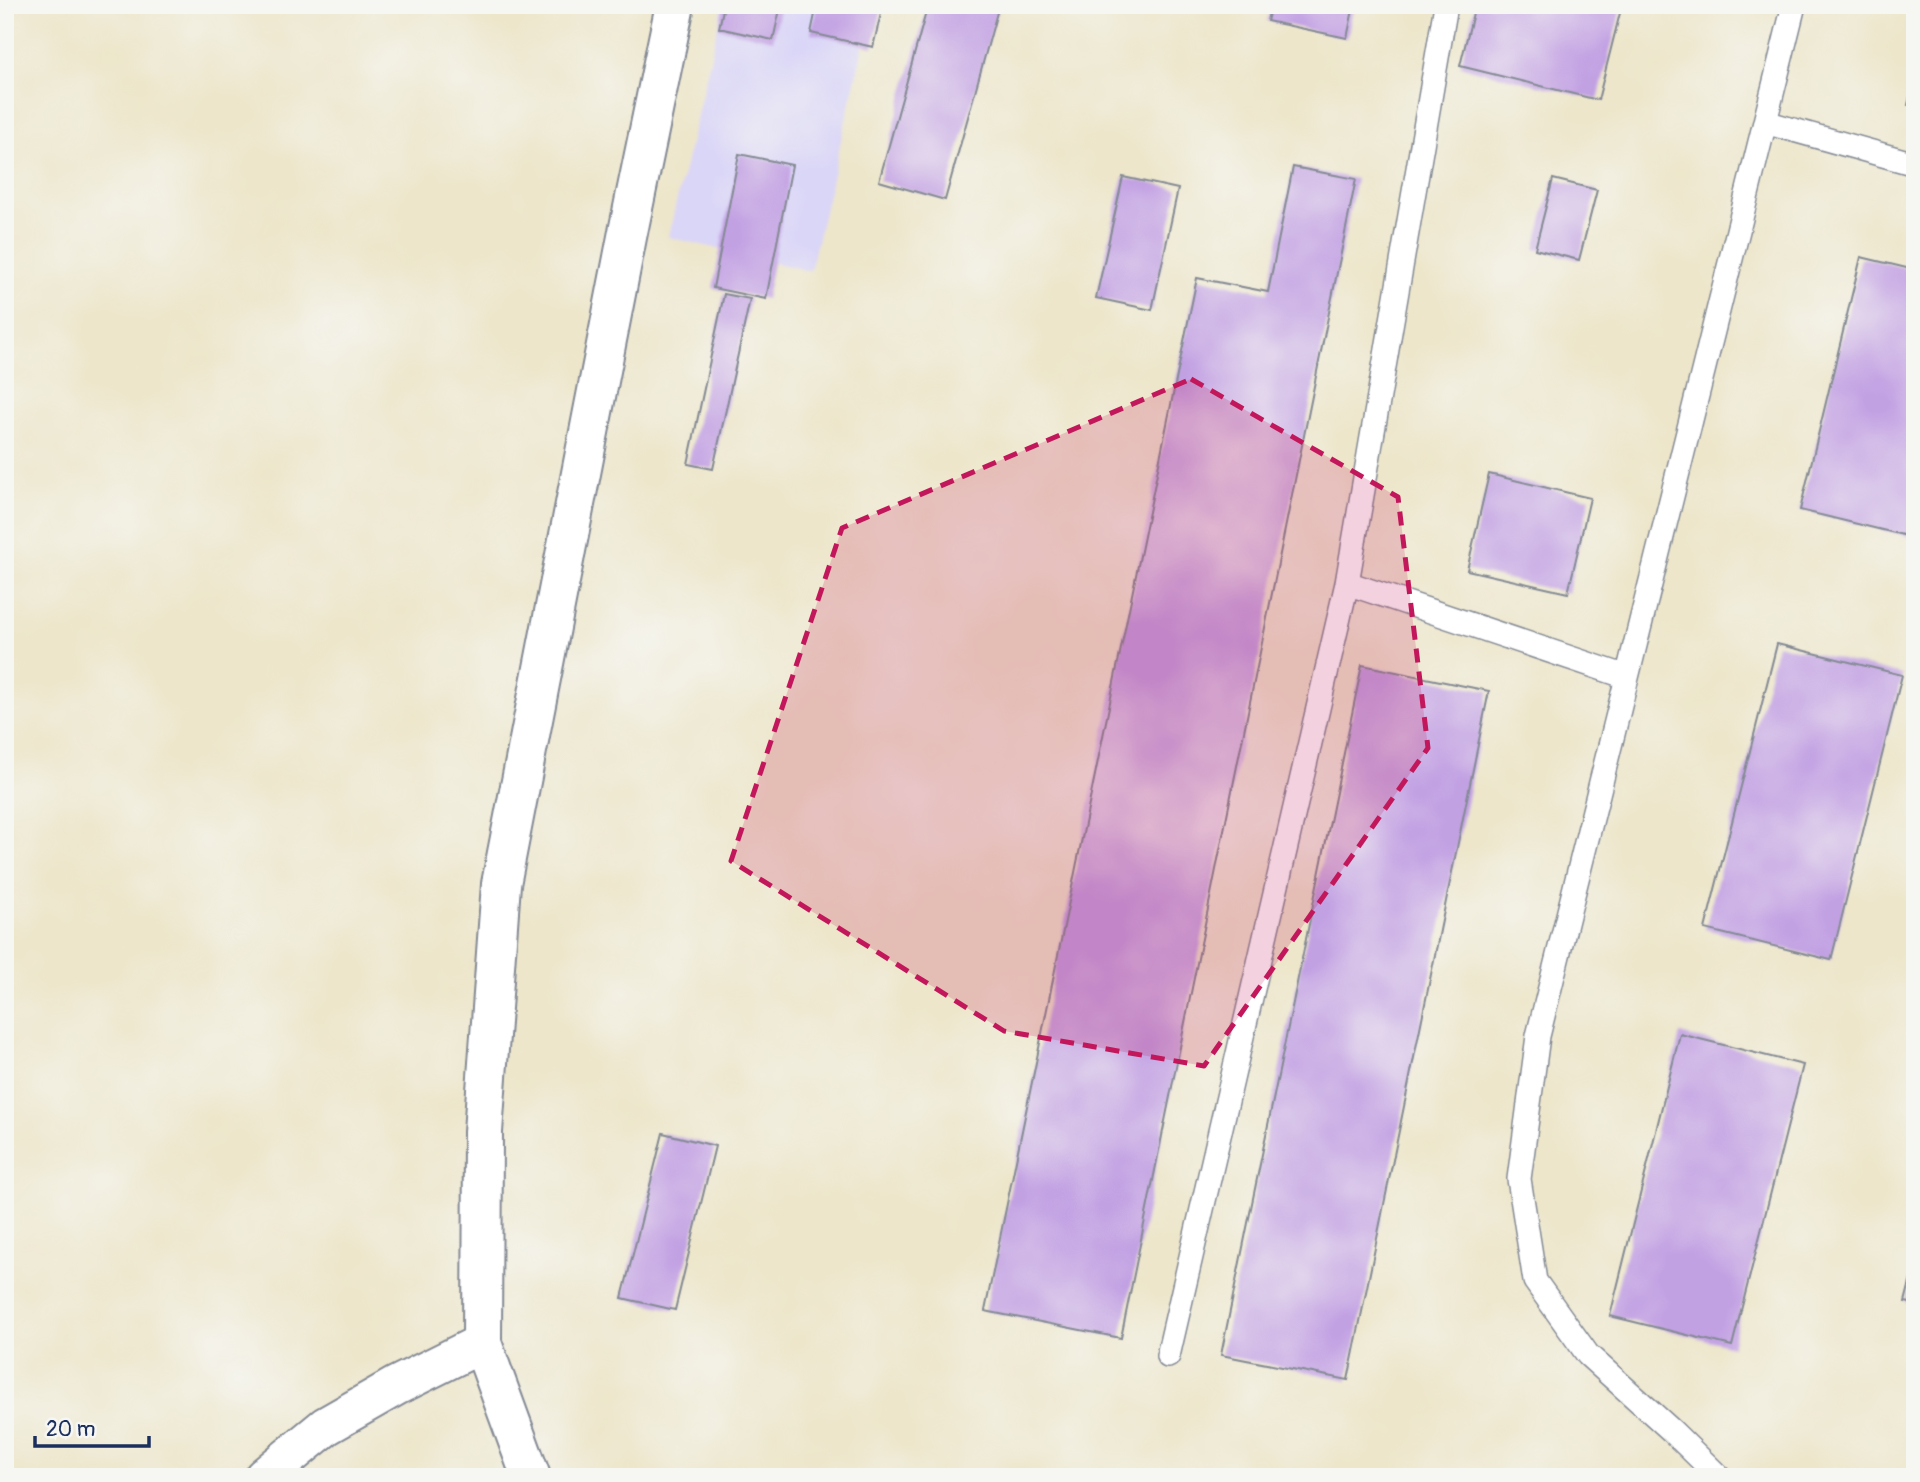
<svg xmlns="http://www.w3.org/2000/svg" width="1920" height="1482" font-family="Pangolin,sans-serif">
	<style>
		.built { fill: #dad6f7 }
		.building { fill: #c2a1e3 }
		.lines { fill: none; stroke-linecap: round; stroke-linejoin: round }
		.service-casing { stroke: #848a94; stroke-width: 26 }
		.minor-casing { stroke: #848a94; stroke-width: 42 }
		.service { stroke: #fff; stroke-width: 23 }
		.minor { stroke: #fff; stroke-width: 38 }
		.marked { fill: #c2185b; fill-opacity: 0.2; stroke: #c2185b; stroke-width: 5; stroke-dasharray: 14 9; stroke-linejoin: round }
	</style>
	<rect width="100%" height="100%" fill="#f6f6f2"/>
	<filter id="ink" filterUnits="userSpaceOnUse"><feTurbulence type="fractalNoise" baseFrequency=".0143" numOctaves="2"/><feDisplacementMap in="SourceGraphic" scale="14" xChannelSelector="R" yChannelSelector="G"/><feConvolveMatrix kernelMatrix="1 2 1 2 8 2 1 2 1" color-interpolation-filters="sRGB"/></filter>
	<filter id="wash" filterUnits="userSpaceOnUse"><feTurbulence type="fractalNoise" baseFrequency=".00686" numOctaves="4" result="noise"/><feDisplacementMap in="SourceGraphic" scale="28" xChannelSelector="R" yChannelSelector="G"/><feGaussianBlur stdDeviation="1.57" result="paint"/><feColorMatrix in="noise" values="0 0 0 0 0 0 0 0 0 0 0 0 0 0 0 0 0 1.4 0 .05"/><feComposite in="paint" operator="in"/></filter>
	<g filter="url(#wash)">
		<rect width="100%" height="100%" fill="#ede6cb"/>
		<path class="built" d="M723,5H873L810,271L668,237Z"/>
		<g id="blocks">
			<path class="building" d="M724,5H781L773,40L719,28Z
				M817,5H883L873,47L811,33Z
				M928,5H999L945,200L879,181Z
				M1271,5H1354L1347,38L1267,21Z
				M1475,5H1622L1598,100L1460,66Z
				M1914,79H1915V106L1908,105Z
				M739,154L792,165L766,299L713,288Z
				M1293,167L1356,179L1121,1338L985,1311L1197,278L1268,292Z
				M1123,177L1178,189L1152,310L1096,298Z
				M1553,179L1597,190L1579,260L1535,249Z
				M1861,257L1915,270V538L1800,510Z
				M724,294L750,299L713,469L688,464Z
				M1489,474L1590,498L1568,593L1467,570Z
				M1777,644L1902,675L1831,960L1705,929Z
				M1362,665L1489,691L1348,1380L1221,1355Z
				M1680,1034L1803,1065L1732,1346L1610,1316Z
				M663,1133L715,1146L675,1310L622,1298Z
				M1914,1267H1915V1304L1905,1302Z"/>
		</g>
	</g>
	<g filter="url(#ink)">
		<use href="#blocks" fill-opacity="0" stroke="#848a94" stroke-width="2"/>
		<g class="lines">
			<g class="service-casing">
				<path id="service" d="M1765,122L1915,164
					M1347,583L1627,677
					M1168,1356L1347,583L1446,5
					M1719,1477L1672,1431L1588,1355L1535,1281L1519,1179L1538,1036L1794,5"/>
			</g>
			<g class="minor-casing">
				<path id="minor" d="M264,1477L326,1426L396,1386L482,1343
					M531,1477L482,1343L483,1132L501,884L628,232L675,5"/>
			</g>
			<use href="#service" class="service"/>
			<use href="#minor" class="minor"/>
		</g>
	</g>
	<path class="marked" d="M1191,379L1398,497L1428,748L1204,1066L1004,1031L731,861L842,528Z"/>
	<rect width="1920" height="1482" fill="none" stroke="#f6f6f2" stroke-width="28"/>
	<path d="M35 1436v10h114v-10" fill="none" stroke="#1b2f5e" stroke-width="3.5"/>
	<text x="46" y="1436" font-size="21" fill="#1b2f5e" stroke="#f6f6f2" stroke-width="5" paint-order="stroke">20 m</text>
</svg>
